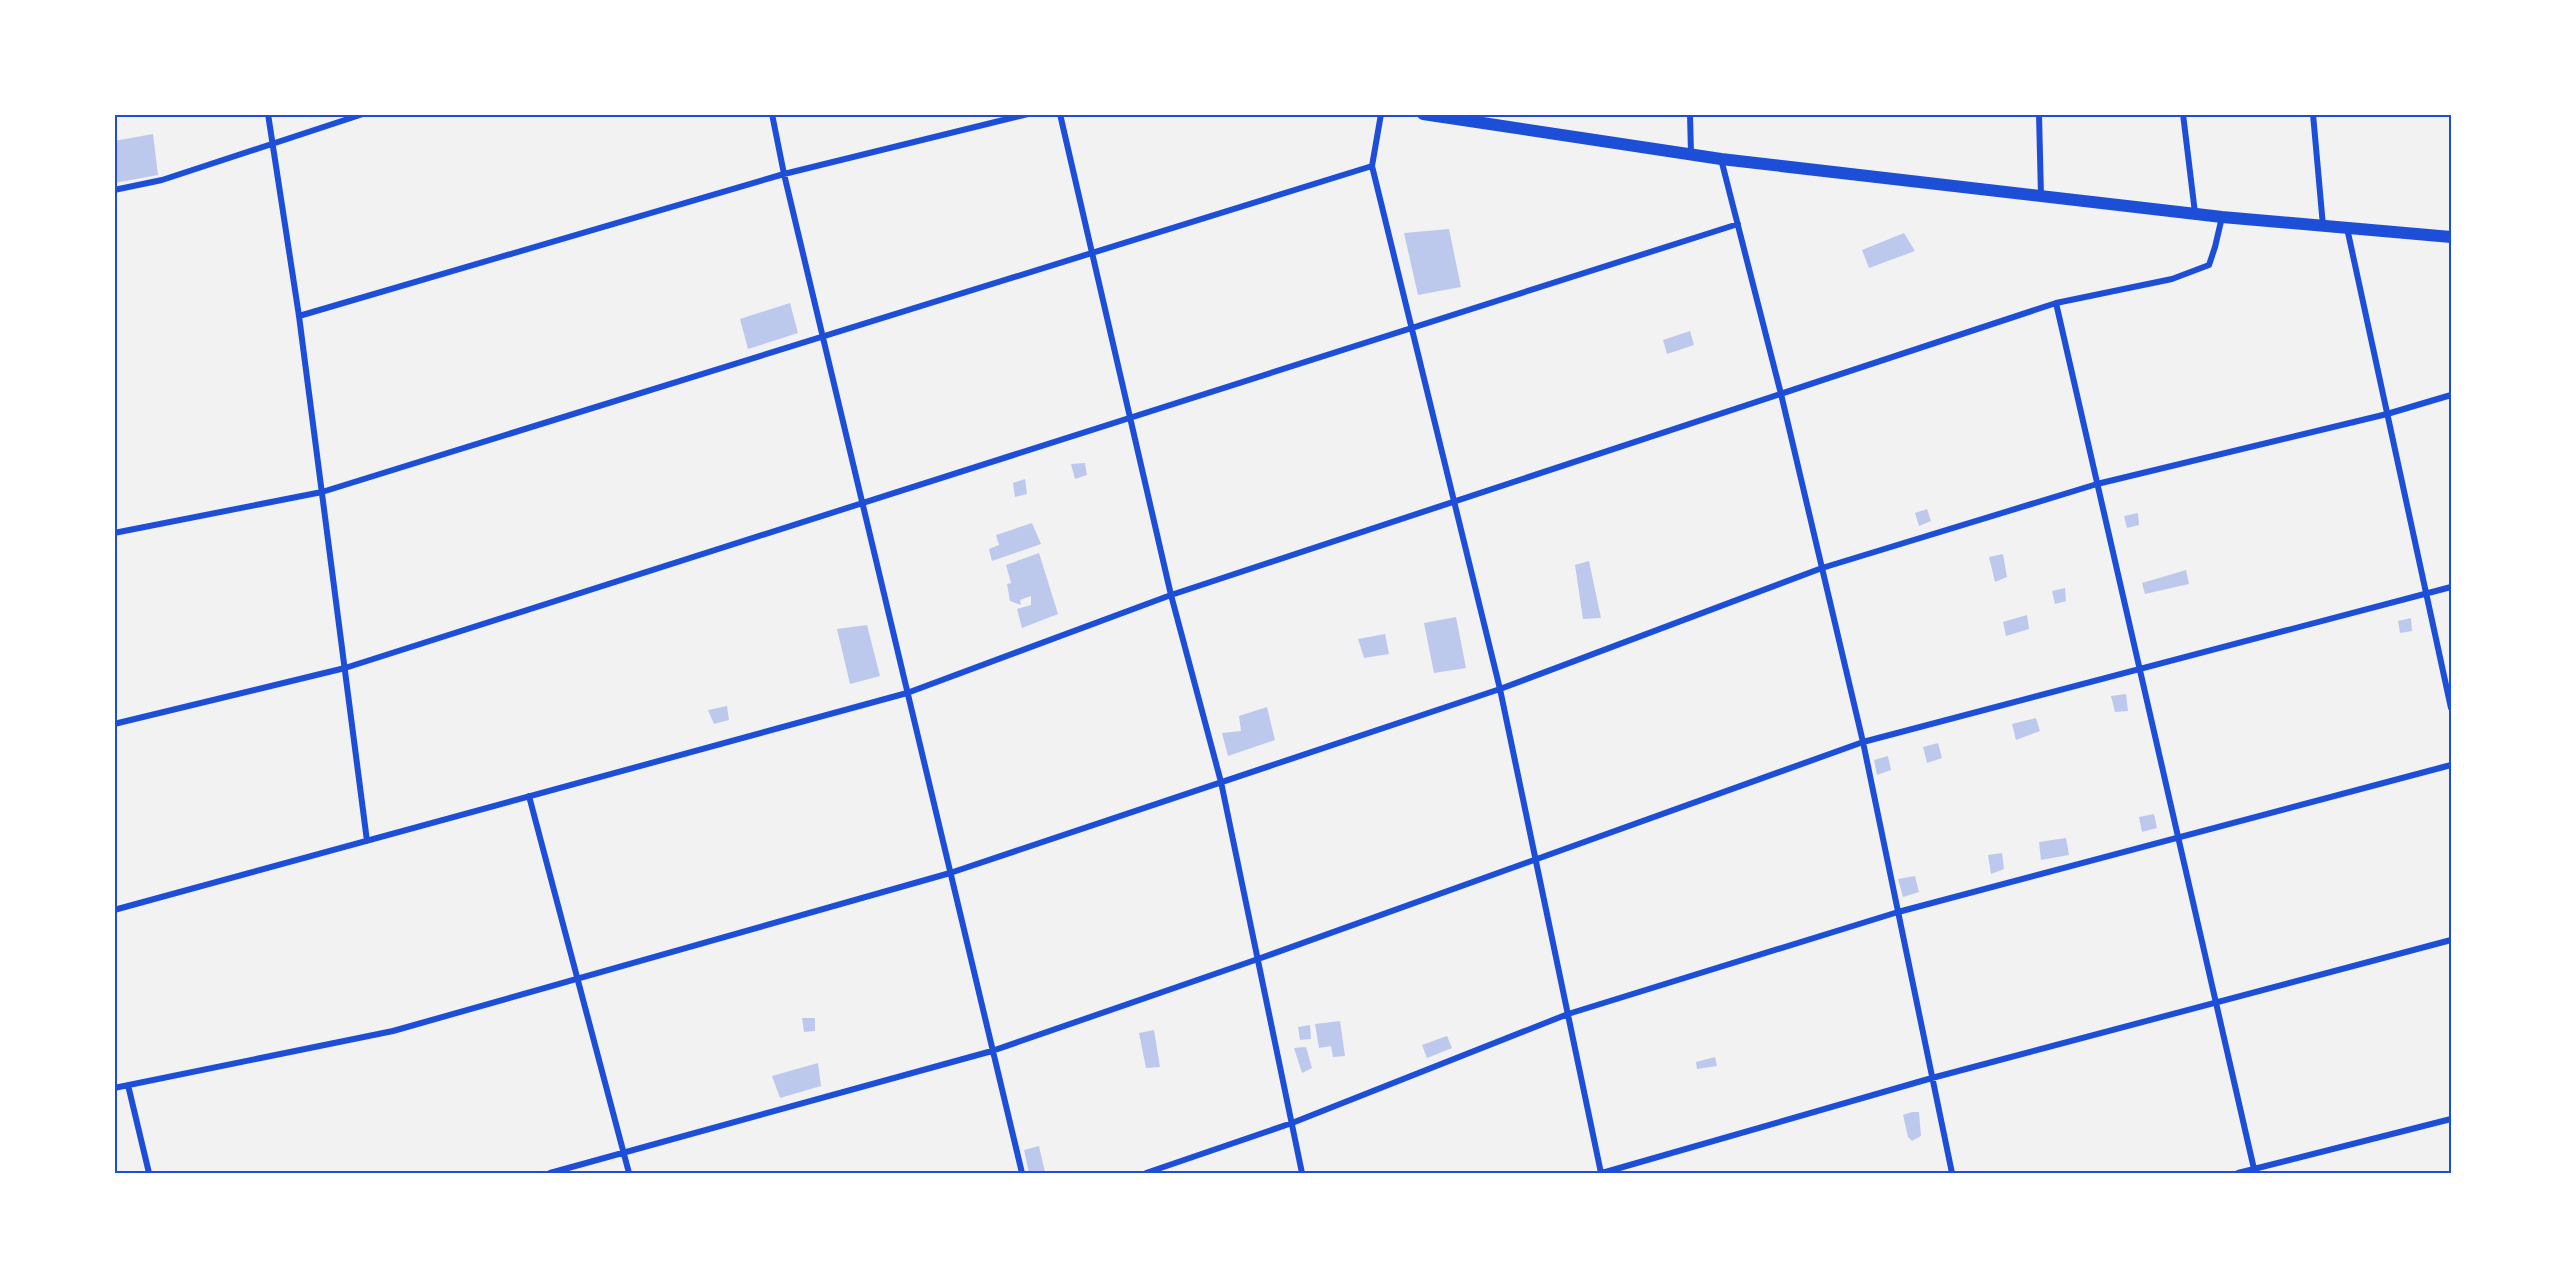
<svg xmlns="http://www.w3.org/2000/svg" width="2565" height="1287" font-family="Spectral,serif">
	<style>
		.building { fill: #bdc9ec }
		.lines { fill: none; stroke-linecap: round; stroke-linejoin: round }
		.minor { stroke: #1d4ed8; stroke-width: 6 }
		.secondary { stroke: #1d4ed8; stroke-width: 12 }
		.neatline { fill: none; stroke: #1d4ed8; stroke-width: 2 }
	</style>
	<rect width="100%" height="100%" fill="#f2f2f2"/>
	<path class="building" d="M153,134L158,175L114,183V141Z
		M1449,229L1461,287L1418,295L1404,233Z
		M1904,233L1915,251L1869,268L1862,250Z
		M790,303L798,333L748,349L740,319Z
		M1690,331L1694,345L1667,354L1663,340Z
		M1085,463L1087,475L1075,479L1071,464Z
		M1025,479L1027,494L1015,497L1013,483Z
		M1927,509L1931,521L1919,526L1915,513Z
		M2138,513L2139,525L2127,528L2124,516Z
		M1032,523L1041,544L992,561L989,549L999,545L996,535Z
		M1039,553L1058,614L1022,628L1017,609L1031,605V596L1020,600L1021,605L1010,601L1007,584L1011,583L1006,565Z
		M2003,554L2007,577L1995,582L1989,557Z
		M1589,561L1601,618L1583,619L1575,565Z
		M2186,570L2189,584L2145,594L2142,583Z
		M2065,588L2066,601L2055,604L2052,591Z
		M2027,615L2029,629L2006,636L2003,622Z
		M1456,617L1466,668L1434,673L1424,623Z
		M2411,618L2412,631L2400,633L2398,621Z
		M867,625L880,676L850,684L837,629Z
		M1385,634L1389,654L1364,658L1358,639Z
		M2126,694L2128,711L2115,712L2111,696Z
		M727,706L729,720L714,724L708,710Z
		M1267,707L1275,740L1228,756L1222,733L1241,731L1239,716Z
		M2036,718L2040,731L2016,740L2012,724Z
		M1938,743L1942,758L1927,763L1923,747Z
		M1888,756L1891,770L1877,775L1874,760Z
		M2154,814L2157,828L2142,832L2139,817Z
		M2066,838L2069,855L2041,860L2039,842Z
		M2002,853L2004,869L1991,874L1988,855Z
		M1915,876L1919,892L1903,897L1898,879Z
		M802,1018H815V1031L804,1032Z
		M1340,1021L1345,1056L1333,1057L1331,1046L1319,1048L1315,1024Z
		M1310,1025L1311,1039L1300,1040L1298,1027Z
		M1154,1030L1160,1067L1146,1068L1139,1033Z
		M1447,1036L1452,1048L1427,1058L1422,1045Z
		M1306,1047L1312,1068L1302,1073L1294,1048Z
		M1715,1057L1717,1066L1697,1069L1696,1062Z
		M818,1063L821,1086L780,1098L772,1076Z
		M1912,1112H1919L1921,1136L1912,1141L1908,1137L1903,1115Z
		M1039,1146L1045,1172L1029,1173L1024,1150Z"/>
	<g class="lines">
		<path class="minor" d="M268,114L299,316L367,841
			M772,114L784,174L1022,1173
			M1060,114L1171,595L1221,782L1302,1173
			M1381,114L1372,166L1500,689L1601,1173
			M1690,114L1691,154
			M2039,114L2041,196
			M2183,114L2195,213
			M2313,114L2323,226
			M1721,159L1781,394L1863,742L1952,1173
			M114,190L162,180L363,114
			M2347,228L2451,708
			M2056,303L2254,1169
			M299,316L784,174L1028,114
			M114,533L322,492L1372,166
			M114,724L345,668L1738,224
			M529,796L629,1173
			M114,910L907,693L1171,595L2056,303L2172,279L2209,265L2215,247L2222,217
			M128,1085L149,1173
			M114,1088L393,1031L950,873L1500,689L1822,568L2097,484L2387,414L2451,395
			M550,1173L992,1051L1258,959L1863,742L2451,587
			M1146,1173L1292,1123L1568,1014L1898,912L2451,765
			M1602,1173L1932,1078L2451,940
			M2238,1173L2451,1119"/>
		<path class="secondary" d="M1423,114L1721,159L2222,217L2451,237"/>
	</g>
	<rect width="2565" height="1287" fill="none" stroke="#ffffff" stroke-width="231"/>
	<rect x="116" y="116" width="2334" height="1056" class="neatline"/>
</svg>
